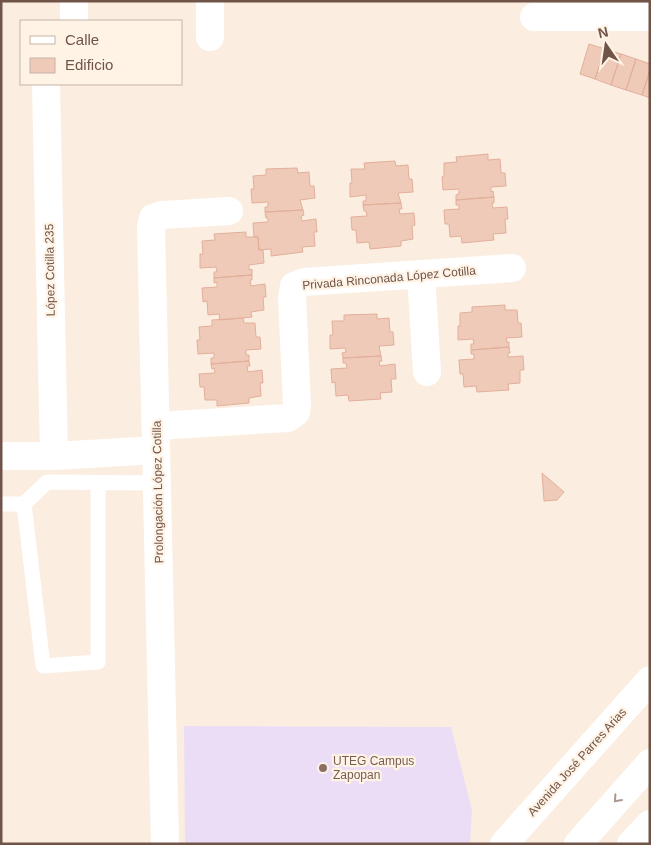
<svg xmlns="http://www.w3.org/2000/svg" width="651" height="845" font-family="Arial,sans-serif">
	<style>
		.education { fill: #ecddf7 }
		.building { fill: #f0cab9; stroke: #e2af9a }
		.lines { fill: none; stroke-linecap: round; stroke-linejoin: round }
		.service { stroke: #fff; stroke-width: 15 }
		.minor { stroke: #fff; stroke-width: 28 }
		.secondary { stroke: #fff; stroke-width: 28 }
		.oneway { stroke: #aa9891 }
		.education-dot { fill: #8d6e63; stroke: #fff3e6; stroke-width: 2 }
		.labels { text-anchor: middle; stroke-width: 4.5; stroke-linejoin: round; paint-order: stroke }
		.street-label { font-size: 12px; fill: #715448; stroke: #fff3e6 }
		.education-label { font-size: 12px; fill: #785e54; stroke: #fff3e6; text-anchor: start }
	</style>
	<rect width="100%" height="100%" fill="#fbeee0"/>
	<path class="education" d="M184,726L451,727L472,810L470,844H185Z"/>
	<path class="building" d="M589,44L605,49L595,79L580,74Z
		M605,49L621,54L611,85L595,79Z
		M621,54L636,59L626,90L611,85Z
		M636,59L650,64V70L642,95L626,90Z
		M650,70V98L642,95Z
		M488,154V160L500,159L501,173H505L506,186L491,187V192L493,191L494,197L456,200V195L459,194V189L443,190L442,177L444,176V163L457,162L456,157Z
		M395,161L396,166L408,165L409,179H412L413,192L398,193L401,203L363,205V201H366V195L350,197V183H352L351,169H365L364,163Z
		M297,168L298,173L309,172L310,186H314L315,198L300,200L303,210L265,212V207H268V202L252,203L251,189H254L253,176L266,175V169Z
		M494,197V203H492L493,208L507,207L508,219H505L506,233L493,234L494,240L462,243L461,236L450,237L449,224H445L444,210L459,209V205H456V200Z
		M401,203L402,209H399L400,214L414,213L415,225L412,226L413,239L401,241V246L370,249L369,242L357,243L356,230H352L351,217L367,216L366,211H364L363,205Z
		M303,210L304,215L301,216L302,221L316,219L317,232H314L315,246L302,247L303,252L271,256V249L259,250L258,237H254L253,223L268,222V218H266L265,212Z
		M246,232V237H258L259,250H263L264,263L249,265V270L252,269V275L214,278V272H217L216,267L200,268V254H203L202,241L215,240L214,234Z
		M252,275V280H250L251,286L265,284L266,297H263L264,310L251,312L252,317L243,318L220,320L219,314L208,315L207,301L203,302L202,288L217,287V282L214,283V278Z
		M505,305V310H517L518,323H521L522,337L506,338L507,342H509V347L471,350V344H474L473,339L458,340V326H460V313L472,312V307Z
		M377,314V319L389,318L390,332H393L394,345L379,346L381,356L343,358L342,353L346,352L345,348L330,349V335H333L332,321H344V315Z
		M243,318L244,323H255L256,337H260L261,349L246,350V355H249V361L211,364V358H214V353L198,354L197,340H200L199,327L212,326V320Z
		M509,347L510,353H508V357L523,356L524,370H520V383L508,384L509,390L477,392L476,386L464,387L463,374H460L459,360L474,359V354H471V350Z
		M381,356L382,361H379L380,366L395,364L396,379H391L392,392L380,393L381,399L349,401L348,395L336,396L335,382L332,383L331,369L347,368L346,363H343V358Z
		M249,361L250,366H247L248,372L262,370L263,383H260L261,396L249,398V403L217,406V400H205L204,387H200L199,374L215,373L214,368L212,369L211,364Z
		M542,473L564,492L557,500L544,501Z"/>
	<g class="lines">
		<path class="service" d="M1,504H24L47,482L157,483
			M24,504L43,666L98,662V483"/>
		<path class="minor" d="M74,1V21
			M534,17H650
			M210,37V1
			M46,84L54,456
			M421,274L427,372
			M157,426L288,418L296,412L297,406L292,297L294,286L304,282L512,268
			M1,456H54L156,450
			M165,844L151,227L153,218L162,215L229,211
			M504,844L650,680"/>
		<path class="secondary" d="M578,844L650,763
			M631,844L650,824"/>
	</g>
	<defs><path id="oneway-chevron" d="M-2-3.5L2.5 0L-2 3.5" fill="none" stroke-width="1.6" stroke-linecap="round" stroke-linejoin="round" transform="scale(1.25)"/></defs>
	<use class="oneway" href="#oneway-chevron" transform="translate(617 799) rotate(132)"/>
	<circle class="education-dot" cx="323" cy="768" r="5"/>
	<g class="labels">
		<g class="street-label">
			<text transform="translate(50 270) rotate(-91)" y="4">López Cotilla 235</text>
			<text transform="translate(389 278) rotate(-5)" y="4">Privada Rinconada López Cotilla</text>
			<text transform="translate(158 492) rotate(-91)" y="4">Prolongación López Cotilla</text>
			<text transform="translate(577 762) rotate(-48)" y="4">Avenida José Parres Arias</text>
		</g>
		<g class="education-label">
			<text x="333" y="765">UTEG Campus<tspan x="333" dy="14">Zapopan</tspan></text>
		</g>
	</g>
	<rect width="651" height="845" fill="none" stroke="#715448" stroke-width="5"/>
	<rect x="20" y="20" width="162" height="65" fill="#fff3e6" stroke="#c6b3a7"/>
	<rect x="30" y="36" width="25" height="8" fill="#ffffff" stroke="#c6b3a7"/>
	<text x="65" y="45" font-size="15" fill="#715448">Calle</text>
	<rect x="30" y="58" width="25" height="15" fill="#f0cab9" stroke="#c6b3a7"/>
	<text x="65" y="70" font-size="15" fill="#715448">Edificio</text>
	<g transform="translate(606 45) rotate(347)" stroke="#fff3e6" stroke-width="4" paint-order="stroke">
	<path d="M0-4L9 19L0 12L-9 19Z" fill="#715448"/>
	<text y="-8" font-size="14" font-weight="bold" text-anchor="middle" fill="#715448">N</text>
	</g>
</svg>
